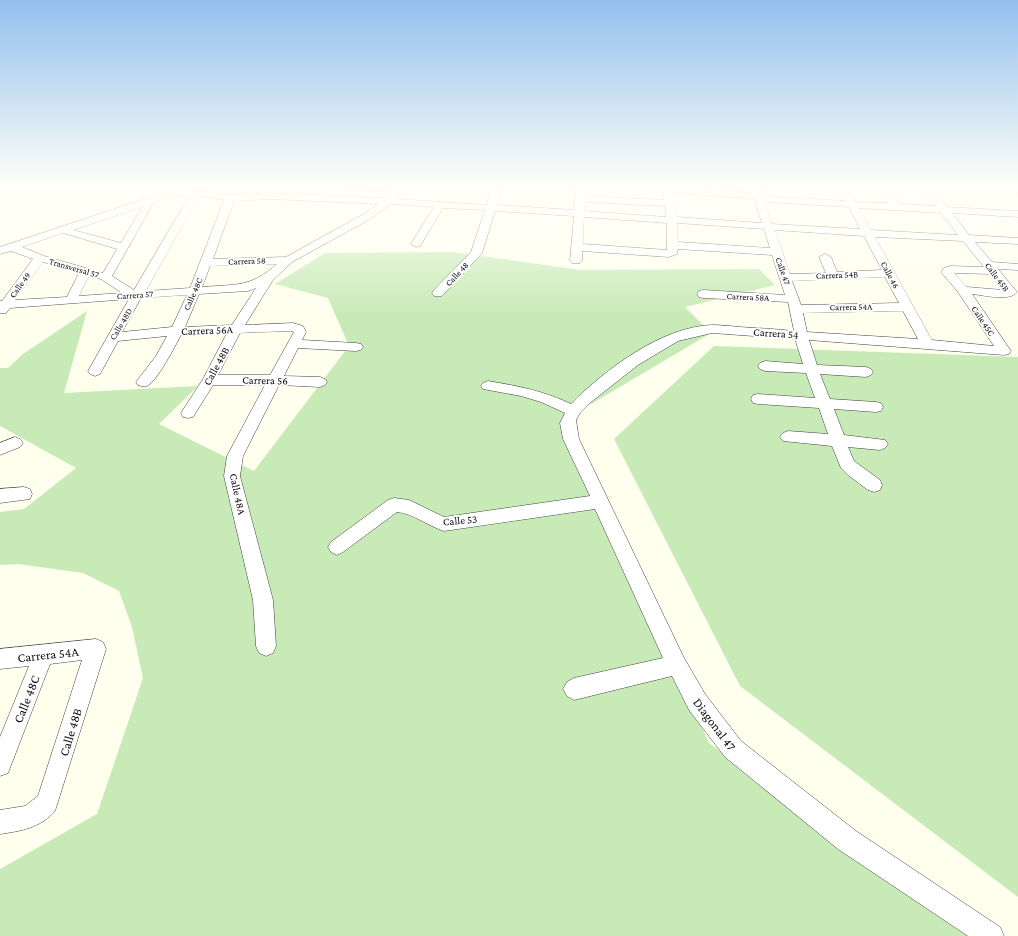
<svg xmlns="http://www.w3.org/2000/svg" width="1018" height="936" font-family="'Crimson Pro',serif">
	<style>
		.green { fill: #c8eab7 }
		.lines { fill: none; stroke-linecap: round; stroke-linejoin: round }
		.minor-casing { stroke: #404040; stroke-width: 1 }
		.minor { fill: #fff; fill-rule: evenodd }
		.labels { text-anchor: middle; stroke-width: 4; stroke-linejoin: round; paint-order: stroke }
		.far-street-label { font-size: 9px; fill: #0d0d0d; stroke: #fff }
		.street-label { font-size: 11px; fill: #0d0d0d; stroke: #fff }
		.near-street-label { font-size: 13px; fill: #0d0d0d; stroke: #fff }
	</style>
	<rect width="100%" height="100%" fill="#ffe"/>
	<path class="green" d="M453,252L581,270L759,269L775,285L685,307L711,333L564,420L597,502L709,743L979,936H0V869L97,814L143,678L132,627L119,591L83,573L18,564L0,565V512L24,509L76,468L0,426V368H8L23,354L87,311L64,393L198,386L159,424L254,471L349,346L328,298L275,284L325,253Z
		M714,346L1018,357V897L740,686L614,439Z"/>
	<g class="lines">
		<g class="minor-casing">
			<path id="minor" d="M331,185L398,187L399,185H410L397,199L487,205L491,185H501L497,205L574,210L576,185H586L585,196L664,200L662,185H672V187L752,193L749,185H759L763,196L846,201L837,185H847L856,202L888,203L877,185H887L899,204L936,206L920,185H930L947,207L1018,211V217L952,213L969,235L1018,238V244L975,242L992,262L1018,264V270L998,269L1017,292C1010,302 983,295 972,294L1011,351L1009,354L1004,355L809,340L817,365L866,367L871,369L873,372L871,375L866,377L820,374L830,399L876,402L881,403L883,407L881,411L876,412L834,409L844,435L885,440L888,444L885,448L880,450L848,447L854,461L880,480L882,485L880,490L874,492L868,490L848,475L841,468L832,446L783,441L780,437L783,433L788,431L828,434L819,408L758,404L753,403L751,399L753,395L758,394L815,398L806,373L765,371L760,369L758,366L760,363L765,361L803,364L795,339L712,333L678,341L638,365L591,402L580,413L576,420L579,439L684,658L705,694L741,741L856,831L1000,927L1004,936H968L838,849L725,757L689,710L672,676L574,700L567,696L563,689L567,682L574,678L663,658L595,509L444,531C428,526 412,513 397,512L343,552L337,555L331,552L328,547L331,542L388,500L394,498L409,500L444,517L590,496L563,439L560,423L565,413L541,402L521,396L483,389L481,386L483,383L488,381C518,386 544,391 571,404C606,369 661,327 712,325C721,325 730,326 739,327C757,328 776,329 794,331L788,302L703,298L699,297L697,294L699,291L703,290L785,295L772,255L678,249L677,254L669,257L582,251V261L580,263H572L570,261L574,216L495,211L482,253L442,296H434L432,293L434,290L471,252L485,210L443,208L420,246L416,247L411,244L434,207L391,204L370,219L292,262L273,280L245,325L293,323L303,326L306,332L302,340L356,343L361,344L363,347L361,350L356,351L298,348L284,376L320,377L325,379L327,382L325,385L320,387L279,385L243,456L240,476L273,600L276,646L273,653L266,656L259,653L256,646L253,600L224,476L227,456L265,385H213L193,417L188,418L183,417L181,413L203,379L227,333L181,335C175,346 158,380 147,386C144,387 141,386 138,385L136,382L156,356L167,336L118,341L100,374L95,376L90,374L88,371L129,299L10,308L6,313H0V301H2L33,259L11,251L0,254V247L184,186L187,187L188,190L230,195L270,193L386,198L392,192L336,188ZM673,193L754,199L762,223L677,217ZM173,196H189L134,290L112,276L154,202ZM199,196L224,200L190,288L146,291ZM270,199L379,204L362,215L286,257L213,259L234,201ZM585,202L665,206L666,217L584,211ZM765,202L849,207L860,229L772,224ZM142,207L121,243L73,230ZM859,208L941,213L958,235L871,230ZM584,217L667,223V250L583,244ZM677,223L764,229L770,248L678,242ZM775,230L864,236L882,270L837,272L831,257L825,254L819,257L826,273L790,274ZM63,233L117,249L103,273L44,256L22,247ZM875,237L963,241L984,267L950,266L944,268L941,272L958,292L994,346L932,340ZM43,262L79,273L67,297L15,300ZM277,264C250,288 236,284 202,287L210,266ZM954,273L990,274L1003,290L967,287ZM89,276L101,279L122,293L79,296ZM885,277L899,303L801,305L792,281ZM256,288L232,325L185,327L199,294L248,291ZM187,295L172,327L122,332L141,298ZM903,311L918,339L807,332L803,313ZM291,331L294,332L270,375H218L240,333Z
				M790,185H800V186L795,189L792,188Z
				M1009,185H1018V193L1015,192Z
				M15,437L20,439L23,443L20,447L0,455V443Z
				M24,487L30,489L32,494L30,499L0,503V489Z
				M96,639L103,642L106,649L55,811C40,828 21,831 0,834V810L25,806L38,796L82,660L50,664L8,773L0,776V737L29,666L0,669V649Z"/>
		</g>
		<use href="#minor" class="minor"/>
	</g>
	<linearGradient id="sky" x2="0" y2="1"><stop stop-color="#92c0ee"/><stop offset="0.59" stop-color="#fffff7"/><stop offset="1" stop-color="#fffff7" stop-opacity="0"/></linearGradient>
	<rect width="1018" height="316" fill="url(#sky)"/>
	<g class="labels">
		<g class="far-street-label">
			<text transform="translate(247 261) rotate(-2)" y="3">Carrera 58</text>
			<text transform="translate(74 268) rotate(16)" y="3">Transversal 57</text>
			<text transform="translate(783 271) rotate(70)" y="3">Calle 47</text>
			<text transform="translate(457 274) rotate(-47)" y="3">Calle 48</text>
			<text transform="translate(837 275) rotate(-2)" y="3">Carrera 54B</text>
			<text transform="translate(890 275) rotate(62)" y="3">Calle 46</text>
			<text transform="translate(997 277) rotate(53)" y="3">Calle 45B</text>
			<text transform="translate(20 285) rotate(-54)" y="3">Calle 49</text>
			<text transform="translate(193 294) rotate(-66)" y="3">Calle 48C</text>
			<text transform="translate(135 295) rotate(-4)" y="3">Carrera 57</text>
			<text transform="translate(748 297) rotate(3)" y="3">Carrera 58A</text>
			<text transform="translate(851 307) rotate(-1)" y="3">Carrera 54A</text>
			<text transform="translate(983 321) rotate(56)" y="3">Calle 45C</text>
			<text transform="translate(121 324) rotate(-59)" y="3">Calle 48D</text>
		</g>
		<g class="street-label">
			<text transform="translate(207 330) rotate(-2)" y="4">Carrera 56A</text>
			<text transform="translate(776 333) rotate(4)" y="4">Carrera 54</text>
			<text transform="translate(216 366) rotate(-61)" y="4">Calle 48B</text>
			<text transform="translate(265 380) rotate(1)" y="4">Carrera 56</text>
			<text transform="translate(238 494) rotate(78)" y="4">Calle 48A</text>
			<text transform="translate(460 520) rotate(-5)" y="4">Calle 53</text>
		</g>
		<g class="near-street-label">
			<text transform="translate(48 654) rotate(-6)" y="5">Carrera 54A</text>
			<text transform="translate(26 699) rotate(-68)" y="5">Calle 48C</text>
			<text transform="translate(715 724) rotate(53)" y="5">Diagonal 47</text>
			<text transform="translate(70 732) rotate(-73)" y="5">Calle 48B</text>
		</g>
	</g>
</svg>
